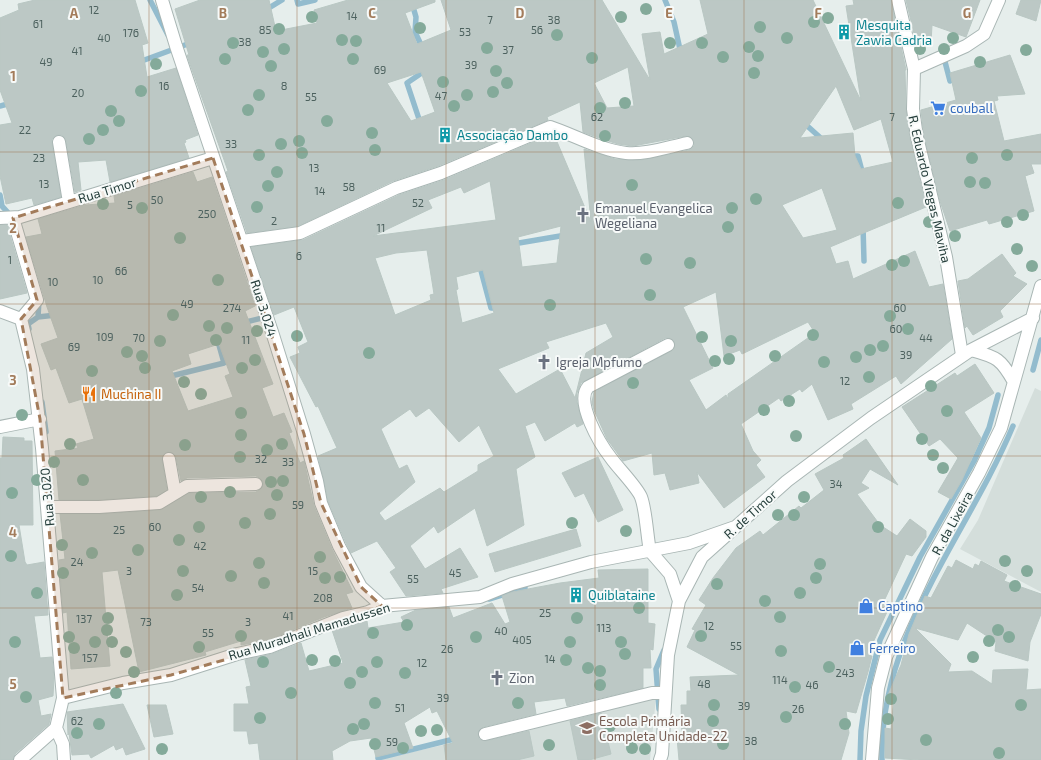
<svg xmlns="http://www.w3.org/2000/svg" width="1041" height="760" font-family="'Exo 2',sans-serif">
	<style>
		.built { fill: #d4dedb }
		.lines { fill: none; stroke-linecap: round; stroke-linejoin: round }
		.stream { stroke: #93bcce; stroke-width: 5.5 }
		.building { fill: #bcc8c5; stroke: #b9c7c3; fill-rule: evenodd }
		.minor-casing { stroke: #a9b6b4; stroke-width: 14 }
		.tertiary-casing { stroke: #a9b6b4; stroke-width: 14 }
		.minor { stroke: #fff; stroke-width: 12 }
		.tertiary { stroke: #fff; stroke-width: 12 }
		.tree { fill: #84aa9a }
		.marked { fill: #a37c5b; fill-opacity: 0.2; stroke: #a37c5b; stroke-width: 3; stroke-dasharray: 8 5; stroke-linejoin: round }
		.grid { fill: none; stroke: #a37c5b; stroke-width: 1; stroke-opacity: 0.55 }
		.labels { text-anchor: middle; stroke-width: 4; stroke-linejoin: round; paint-order: stroke }
		.number-label { font-size: 11px; fill: #4c615e }
		.culture-label { font-size: 13px; fill: #0d838f; stroke: #f7faf9; text-anchor: start }
		.shop-label { font-size: 13px; fill: #366cbe; stroke: #f7faf9; text-anchor: start }
		.street-label { font-size: 13px; fill: #263f3c; stroke: #f7faf9 }
		.worship-label { font-size: 13px; fill: #5b616d; stroke: #f7faf9; text-anchor: start }
		.food-label { font-size: 13px; fill: #c56008; stroke: #f7faf9; text-anchor: start }
		.education-label { font-size: 13px; fill: #785e54; stroke: #f7faf9; text-anchor: start }
		.grid-label { font-size: 13px; text-anchor: middle; font-weight: bold; fill: #a37c5b; stroke: #f7faf9; stroke-width: 4; stroke-linejoin: round; paint-order: stroke }
	</style>
	<rect width="100%" height="100%" fill="#e6eeec"/>
	<path class="built" d="M1035,388L1041,391V592L960,549L978,520Z
		M656,697L650,760H382L381,759Z"/>
	<g class="lines">
		<path class="stream" d="M150,0L168,35
			M297,0L298,4L315,0
			M411,0L416,17L415,32L423,49
			M665,0L674,22L681,54
			M264,11L282,0
			M946,57L944,58L950,81
			M139,62L193,42
			M0,106L11,103
			M804,123L824,141
			M421,125L407,83L426,70
			M848,156H858L863,175
			M0,195L2,206L11,216
			M863,226L864,261
			M519,243L566,235
			M479,263L491,308H500
			M38,317L39,300
			M242,323L266,317
			M29,329L28,324L38,317L56,315
			M1033,370L1041,340
			M167,377L224,363L217,338
			M42,402L46,432
			M489,599L525,588
			M659,709L656,669L664,650
			M378,758L458,738
			M860,760L861,731L866,696L880,640L920,557L974,461L989,428L998,395
			M882,760C879,634 967,536 1013,426"/>
	</g>
	<path class="building" d="M35,0H135L148,43L142,45L147,77L176,68L198,135L185,140L186,142L184,143L189,158L110,182L106,160L78,162L81,190L75,192L66,141L62,135H57L52,139V143L61,197L34,205L32,198L6,204L0,176V125L12,123L0,90V18L19,10L18,4Z
		M200,0H269L276,31L317,23L314,10L348,0H435V2L405,13L417,44L451,30L441,0H602L650,80L642,34L660,32L664,54L708,34L700,0H813L861,101L846,6L854,5L853,0H891L906,70H905L906,109L910,138L926,207L830,247L836,264L848,261L853,279L915,251L929,287L943,284L952,339L901,384L896,376L851,404L853,409L828,420L812,384L802,392L800,389L781,401L779,398L741,424L753,451L761,460L756,465L765,477L724,508L697,472L699,483L670,490L665,473L654,475L652,453L623,461L607,439L594,410L592,402L594,392L674,349V341L669,338H665L581,383L577,393V402L583,424L577,427L575,423L545,441L535,422L525,426L535,457L516,469L524,525L487,546L475,508L438,533L434,526L410,546L425,569L460,548L478,577L441,589L443,593L406,596L390,572L396,568L377,541L351,553L346,543L328,501L318,456L337,448L318,406L316,407L290,357L300,353L298,347L308,342L294,307L274,315L251,247L303,240L399,195L444,180L550,135L555,137L591,222L584,149L615,159L641,160L689,150L694,146V141L692,138L686,136L633,146L618,144L599,138L583,132L580,102L547,117L548,120L438,166L393,181L298,226L247,233L226,172L228,171L190,64L187,55H189L175,9ZM628,67L634,106L607,108L594,83ZM421,72L435,112L411,121L387,83ZM836,86L854,130L881,119L893,162L861,169L855,156L853,133L800,138ZM490,181L496,220L373,236L432,208L428,200L461,187L464,193ZM822,188L837,230L803,238L782,205ZM561,226L557,263L522,267L518,237ZM427,250L434,294L430,295L431,300L395,315L375,258L396,253ZM483,270L494,313L462,323L456,290L458,289L456,277ZM716,292L724,356L740,350L742,354L808,322L815,333L728,394V399L726,395L706,410L689,380L713,368L683,307ZM606,323L613,337L586,353L575,398L560,369L516,394L498,369L549,348L546,342ZM429,408L459,442L479,425L494,456L478,465V471L444,492L440,488L385,521L379,513L415,482L407,465L399,469L381,429L410,409L416,417Z
		M906,0H980L966,37L932,25L931,43L916,42Z
		M1021,0H1041L1036,21L1016,14Z
		M1010,55L1025,94L997,96L998,100L994,101L1004,141L1041,134V164H1031L1034,173L1025,176L1034,211L989,224L987,220L950,231L940,201L924,136L921,110L956,100L950,73Z
		M193,172L197,182L212,177L255,306L245,311L273,384L262,388L273,417L284,413L292,432L289,433L300,463L304,461L314,506L332,549L353,592L346,594L352,608L324,617L268,640L241,645V641L205,652L206,655L139,672L118,570L102,572L110,666L71,669L67,612L63,613L59,560L65,559L60,514H99L160,510L189,493L256,492L262,488L263,483L260,478L256,476L187,478L181,481L176,457L174,454L168,452L164,454L162,460L167,490L157,496L99,500H59L55,451L78,448L76,444L94,439L82,399L69,403L56,368L51,370L41,344L58,338L47,307L26,237L42,234L38,219L85,205L115,203L114,196ZM219,344L230,374L225,376L233,397L188,411L172,371L191,364L188,354Z
		M0,225H7L27,293L0,299Z
		M1002,254L1016,273L1013,276L1027,284L1000,311L1003,317L973,335L967,326L965,328L958,281L968,279Z
		M975,364L994,393L964,412L981,438L962,480L951,499L938,492L958,458L940,439L929,446L902,407L955,373L957,376Z
		M3,437L24,438V441H32L33,525H19L25,562L27,565L44,562L48,615L34,616L40,658L52,657L54,678L53,696L38,700L41,716L51,714L49,724L15,754L13,760H0V458H2Z
		M866,439L898,485L870,469L861,483L869,488L857,494L880,525L897,536L910,519L926,531V537L912,556L906,554L884,601L891,603L871,647L873,648L870,656H872L868,672L856,713L846,711L849,733L841,760H679L677,738L682,737L681,705H687V691H691L690,677L739,675L687,647L695,630L692,629L706,605L699,600L713,578L736,548L760,531L763,535L799,506L801,508L824,490L815,474L844,458L843,455Z
		M598,457L623,510L598,522L584,493L575,497L562,473Z
		M576,529L581,546L495,572L489,554Z
		M956,560L973,569L975,564L979,566L981,561L1007,575L1004,581L1041,594V614L1030,642L1028,661L995,651L996,642L967,623L958,640L915,628L951,664L948,672L972,671L992,684L993,670L1028,669L1026,690L1041,689V760H919L885,758V728L891,729L894,697L888,695L901,665L909,634L925,596L931,598L948,566L952,568Z
		M648,569V623L655,624L653,650L650,649L651,668H643V688L567,706L565,698L534,702L536,714L483,727L478,732L479,739L486,741L529,731L534,756L517,760H446L444,745L453,743L437,711L432,713L430,707L404,723L413,748L376,757L371,738L350,741L332,751L333,760H260L258,743L249,744L247,731H234V704H249L246,687L251,686L245,660L272,654L301,643L309,671L343,663L332,630L345,625L367,621L368,628L404,622L401,617L416,610L449,607L453,618L492,603L505,624L510,622L502,596L512,592L560,583L599,578L598,570Z
		M123,704L145,749L126,755L123,747L116,750L114,745L91,758L89,754L72,755L69,733L68,735L67,712Z
		M147,705H166L173,734L154,737Z
		M601,713L611,754L589,760H578L570,721Z"/>
	<g class="lines">
		<g class="minor-casing">
			<path id="minor" d="M898,0L914,69L913,109L917,137L946,257L962,355
				M914,69L966,46L984,34L999,0
				M59,142L69,202
				M0,218L20,217L213,158
				M13,218L37,300L21,319
				M242,241L300,233L396,188L441,173L550,127C574,135 600,150 626,153C645,155 668,147 687,143
				M0,311L21,319L33,369L42,448L63,698L56,728L63,744L64,760
				M0,427L40,419
				M169,459L175,493
				M48,507H99L159,503L187,486L256,484
				M650,551C647,536 646,510 641,497C637,487 618,468 611,458C600,444 575,402 588,387L668,345
				M63,698L123,683L171,675L237,654L270,647L343,618L368,612L382,606
				M485,734L652,693H665
				M20,760L56,728"/>
		</g>
		<g class="tertiary-casing">
			<path id="tertiary" d="M162,0L176,46L273,335L304,434L317,481L321,503L339,546L361,587L382,606L480,597L512,584L591,562L689,543L735,527
				M971,350C997,357 1001,359 1014,382
				M650,551L670,574L679,601
				M660,760L662,754L668,655L679,601L702,557L787,481L871,418L971,350L1033,318
				M872,760L878,688L886,657L932,557L979,473L1001,428L1041,286"/>
		</g>
		<use href="#minor" class="minor"/>
		<use href="#tertiary" class="tertiary"/>
	</g>
	<g class="tree">
		<circle cx="646" cy="9" r="6"/>
		<circle cx="312" cy="17" r="6"/>
		<circle cx="621" cy="17" r="6"/>
		<circle cx="828" cy="18" r="6"/>
		<circle cx="814" cy="22" r="6"/>
		<circle cx="760" cy="27" r="6"/>
		<circle cx="420" cy="28" r="6"/>
		<circle cx="279" cy="29" r="6"/>
		<circle cx="557" cy="35" r="6"/>
		<circle cx="787" cy="38" r="6"/>
		<circle cx="953" cy="38" r="6"/>
		<circle cx="342" cy="40" r="6"/>
		<circle cx="356" cy="41" r="6"/>
		<circle cx="233" cy="43" r="6"/>
		<circle cx="670" cy="43" r="6"/>
		<circle cx="702" cy="43" r="6"/>
		<circle cx="749" cy="47" r="6"/>
		<circle cx="487" cy="48" r="6"/>
		<circle cx="284" cy="49" r="6"/>
		<circle cx="920" cy="49" r="6"/>
		<circle cx="944" cy="49" r="6"/>
		<circle cx="1026" cy="50" r="6"/>
		<circle cx="263" cy="52" r="6"/>
		<circle cx="758" cy="56" r="6"/>
		<circle cx="723" cy="57" r="6"/>
		<circle cx="592" cy="58" r="6"/>
		<circle cx="225" cy="59" r="6"/>
		<circle cx="353" cy="59" r="6"/>
		<circle cx="980" cy="62" r="6"/>
		<circle cx="156" cy="64" r="6"/>
		<circle cx="271" cy="66" r="6"/>
		<circle cx="496" cy="71" r="6"/>
		<circle cx="754" cy="73" r="6"/>
		<circle cx="443" cy="82" r="6"/>
		<circle cx="507" cy="83" r="6"/>
		<circle cx="141" cy="91" r="6"/>
		<circle cx="493" cy="92" r="6"/>
		<circle cx="259" cy="95" r="6"/>
		<circle cx="467" cy="95" r="6"/>
		<circle cx="625" cy="103" r="6"/>
		<circle cx="454" cy="106" r="6"/>
		<circle cx="600" cy="108" r="6"/>
		<circle cx="248" cy="110" r="6"/>
		<circle cx="111" cy="111" r="6"/>
		<circle cx="119" cy="121" r="6"/>
		<circle cx="327" cy="121" r="6"/>
		<circle cx="103" cy="130" r="6"/>
		<circle cx="372" cy="133" r="6"/>
		<circle cx="605" cy="136" r="6"/>
		<circle cx="89" cy="139" r="6"/>
		<circle cx="299" cy="141" r="6"/>
		<circle cx="281" cy="144" r="6"/>
		<circle cx="375" cy="150" r="6"/>
		<circle cx="302" cy="153" r="6"/>
		<circle cx="259" cy="155" r="6"/>
		<circle cx="1007" cy="155" r="6"/>
		<circle cx="972" cy="158" r="6"/>
		<circle cx="277" cy="172" r="6"/>
		<circle cx="970" cy="182" r="6"/>
		<circle cx="985" cy="183" r="6"/>
		<circle cx="632" cy="185" r="6"/>
		<circle cx="268" cy="186" r="6"/>
		<circle cx="756" cy="199" r="6"/>
		<circle cx="898" cy="203" r="6"/>
		<circle cx="103" cy="204" r="6"/>
		<circle cx="257" cy="207" r="6"/>
		<circle cx="142" cy="208" r="6"/>
		<circle cx="732" cy="208" r="6"/>
		<circle cx="1023" cy="215" r="6"/>
		<circle cx="929" cy="222" r="6"/>
		<circle cx="1007" cy="222" r="6"/>
		<circle cx="728" cy="227" r="6"/>
		<circle cx="955" cy="236" r="6"/>
		<circle cx="180" cy="238" r="6"/>
		<circle cx="1017" cy="249" r="6"/>
		<circle cx="646" cy="259" r="6"/>
		<circle cx="904" cy="261" r="6"/>
		<circle cx="690" cy="263" r="6"/>
		<circle cx="892" cy="265" r="6"/>
		<circle cx="1032" cy="266" r="6"/>
		<circle cx="218" cy="280" r="6"/>
		<circle cx="650" cy="295" r="6"/>
		<circle cx="550" cy="305" r="6"/>
		<circle cx="173" cy="315" r="6"/>
		<circle cx="890" cy="316" r="6"/>
		<circle cx="209" cy="326" r="6"/>
		<circle cx="227" cy="328" r="6"/>
		<circle cx="908" cy="329" r="6"/>
		<circle cx="257" cy="331" r="6"/>
		<circle cx="813" cy="335" r="6"/>
		<circle cx="297" cy="336" r="6"/>
		<circle cx="702" cy="337" r="6"/>
		<circle cx="216" cy="340" r="6"/>
		<circle cx="160" cy="341" r="6"/>
		<circle cx="731" cy="341" r="6"/>
		<circle cx="883" cy="346" r="6"/>
		<circle cx="870" cy="350" r="6"/>
		<circle cx="127" cy="352" r="6"/>
		<circle cx="369" cy="353" r="6"/>
		<circle cx="142" cy="356" r="6"/>
		<circle cx="775" cy="356" r="6"/>
		<circle cx="856" cy="357" r="6"/>
		<circle cx="729" cy="359" r="6"/>
		<circle cx="255" cy="360" r="6"/>
		<circle cx="715" cy="361" r="6"/>
		<circle cx="824" cy="362" r="6"/>
		<circle cx="145" cy="368" r="6"/>
		<circle cx="242" cy="368" r="6"/>
		<circle cx="92" cy="371" r="6"/>
		<circle cx="869" cy="377" r="6"/>
		<circle cx="184" cy="382" r="6"/>
		<circle cx="633" cy="383" r="6"/>
		<circle cx="931" cy="386" r="6"/>
		<circle cx="201" cy="394" r="6"/>
		<circle cx="789" cy="401" r="6"/>
		<circle cx="764" cy="410" r="6"/>
		<circle cx="947" cy="411" r="6"/>
		<circle cx="241" cy="413" r="6"/>
		<circle cx="22" cy="415" r="6"/>
		<circle cx="241" cy="435" r="6"/>
		<circle cx="796" cy="436" r="6"/>
		<circle cx="922" cy="439" r="6"/>
		<circle cx="70" cy="444" r="6"/>
		<circle cx="282" cy="444" r="6"/>
		<circle cx="185" cy="445" r="6"/>
		<circle cx="267" cy="450" r="6"/>
		<circle cx="933" cy="455" r="6"/>
		<circle cx="240" cy="457" r="6"/>
		<circle cx="54" cy="462" r="6"/>
		<circle cx="943" cy="468" r="6"/>
		<circle cx="37" cy="480" r="6"/>
		<circle cx="83" cy="480" r="6"/>
		<circle cx="283" cy="481" r="6"/>
		<circle cx="271" cy="482" r="6"/>
		<circle cx="230" cy="492" r="6"/>
		<circle cx="12" cy="493" r="6"/>
		<circle cx="277" cy="495" r="6"/>
		<circle cx="201" cy="497" r="6"/>
		<circle cx="804" cy="497" r="6"/>
		<circle cx="270" cy="514" r="6"/>
		<circle cx="778" cy="515" r="6"/>
		<circle cx="794" cy="515" r="6"/>
		<circle cx="245" cy="523" r="6"/>
		<circle cx="572" cy="523" r="6"/>
		<circle cx="199" cy="527" r="6"/>
		<circle cx="878" cy="527" r="6"/>
		<circle cx="626" cy="531" r="6"/>
		<circle cx="179" cy="540" r="6"/>
		<circle cx="62" cy="545" r="6"/>
		<circle cx="138" cy="550" r="6"/>
		<circle cx="92" cy="553" r="6"/>
		<circle cx="11" cy="556" r="6"/>
		<circle cx="320" cy="557" r="6"/>
		<circle cx="1005" cy="561" r="6"/>
		<circle cx="259" cy="563" r="6"/>
		<circle cx="820" cy="564" r="6"/>
		<circle cx="183" cy="571" r="6"/>
		<circle cx="1027" cy="571" r="6"/>
		<circle cx="63" cy="573" r="6"/>
		<circle cx="231" cy="576" r="6"/>
		<circle cx="340" cy="577" r="6"/>
		<circle cx="325" cy="578" r="6"/>
		<circle cx="816" cy="578" r="6"/>
		<circle cx="264" cy="583" r="6"/>
		<circle cx="717" cy="584" r="6"/>
		<circle cx="1015" cy="586" r="6"/>
		<circle cx="37" cy="593" r="6"/>
		<circle cx="800" cy="593" r="6"/>
		<circle cx="177" cy="595" r="6"/>
		<circle cx="765" cy="601" r="6"/>
		<circle cx="639" cy="608" r="6"/>
		<circle cx="780" cy="617" r="6"/>
		<circle cx="108" cy="618" r="6"/>
		<circle cx="577" cy="618" r="6"/>
		<circle cx="407" cy="625" r="6"/>
		<circle cx="107" cy="630" r="6"/>
		<circle cx="998" cy="630" r="6"/>
		<circle cx="373" cy="633" r="6"/>
		<circle cx="241" cy="636" r="6"/>
		<circle cx="701" cy="636" r="6"/>
		<circle cx="69" cy="637" r="6"/>
		<circle cx="476" cy="637" r="6"/>
		<circle cx="1009" cy="637" r="6"/>
		<circle cx="989" cy="641" r="6"/>
		<circle cx="15" cy="642" r="6"/>
		<circle cx="95" cy="642" r="6"/>
		<circle cx="112" cy="642" r="6"/>
		<circle cx="570" cy="642" r="6"/>
		<circle cx="621" cy="642" r="6"/>
		<circle cx="199" cy="647" r="6"/>
		<circle cx="74" cy="648" r="6"/>
		<circle cx="781" cy="651" r="6"/>
		<circle cx="126" cy="652" r="6"/>
		<circle cx="625" cy="654" r="6"/>
		<circle cx="973" cy="657" r="6"/>
		<circle cx="312" cy="660" r="6"/>
		<circle cx="566" cy="660" r="6"/>
		<circle cx="335" cy="661" r="6"/>
		<circle cx="263" cy="662" r="6"/>
		<circle cx="377" cy="662" r="6"/>
		<circle cx="829" cy="667" r="6"/>
		<circle cx="588" cy="668" r="6"/>
		<circle cx="600" cy="671" r="6"/>
		<circle cx="134" cy="672" r="6"/>
		<circle cx="362" cy="672" r="6"/>
		<circle cx="405" cy="673" r="6"/>
		<circle cx="350" cy="683" r="6"/>
		<circle cx="600" cy="685" r="6"/>
		<circle cx="795" cy="687" r="6"/>
		<circle cx="116" cy="693" r="6"/>
		<circle cx="291" cy="693" r="6"/>
		<circle cx="26" cy="697" r="6"/>
		<circle cx="891" cy="699" r="6"/>
		<circle cx="375" cy="703" r="6"/>
		<circle cx="518" cy="703" r="6"/>
		<circle cx="714" cy="705" r="6"/>
		<circle cx="1021" cy="705" r="6"/>
		<circle cx="786" cy="717" r="6"/>
		<circle cx="260" cy="718" r="6"/>
		<circle cx="888" cy="719" r="6"/>
		<circle cx="713" cy="721" r="6"/>
		<circle cx="99" cy="724" r="6"/>
		<circle cx="364" cy="724" r="6"/>
		<circle cx="845" cy="724" r="6"/>
		<circle cx="610" cy="726" r="6"/>
		<circle cx="353" cy="729" r="6"/>
		<circle cx="437" cy="730" r="6"/>
		<circle cx="421" cy="731" r="6"/>
		<circle cx="77" cy="733" r="6"/>
		<circle cx="926" cy="740" r="6"/>
		<circle cx="375" cy="744" r="6"/>
		<circle cx="723" cy="744" r="6"/>
		<circle cx="549" cy="745" r="6"/>
		<circle cx="403" cy="748" r="6"/>
		<circle cx="632" cy="748" r="6"/>
		<circle cx="162" cy="749" r="6"/>
		<circle cx="645" cy="749" r="6"/>
		<circle cx="999" cy="753" r="6"/>
	</g>
	<path class="marked" d="M213,158L304,434L321,503L361,587L382,606L270,647L171,675L63,698L40,419L21,319L37,300L13,218Z"/>
	<path class="grid" d="M149,0V760M297,0V760M446,0V760M595,0V760M744,0V760M892,0V760M0,152H1041M0,304H1041M0,456H1041M0,608H1041"/>
	<defs>
		<g id="building-bare" transform="scale(1.2)"><path d="M-4-6H4V6H1V3H-1V6H-4ZM-2.5-4.3h1.7v1.8h-1.7ZM.8-4.3h1.7v1.8H.8ZM-2.5-1h1.7V.8h-1.7ZM.8-1h1.7V.8H.8Z" fill="#0f9aa8" stroke="#f7faf9" stroke-width="2.5" paint-order="stroke"/></g>
		<g id="supermarket-bare" transform="scale(1.2)"><path d="M-6-5.5h2.5l.6 2H6L4.5 2H-2.5L-4.4-4H-6ZM-1.5 3.2a1.3 1.3 0 1 0 .1 0ZM3 3.2a1.3 1.3 0 1 0 .1 0Z" fill="#3f7fe0" stroke="#f7faf9" stroke-width="2.5" paint-order="stroke"/></g>
		<g id="church-bare" transform="scale(1.2)"><path d="M-1.2-6h2.4v3.5h3.3v2.4h-3.3V6h-2.4V-.1h-3.3v-2.4h3.3Z" fill="#6b7280" stroke="#f7faf9" stroke-width="2.5" paint-order="stroke"/></g>
		<g id="restaurant-bare" transform="scale(1.2)"><path d="M-5-6h1v4h1v-4h1v4h1v-4h1v5L-1.5 .5V6h-2V.5L-5-1ZM5-6V6H3V1.5H1.5Q1.5-4 5-6Z" fill="#e8710a" stroke="#f7faf9" stroke-width="2.5" paint-order="stroke"/></g>
		<g id="shop-bare" transform="scale(1.2)"><path d="M-5-2.5h2.3a2.7 3.5 0 0 1 5.4 0H5L5.5 6h-11ZM-1.5-2.5h3a1.5 2.3 0 0 0-3 0Z" fill="#3f7fe0" stroke="#f7faf9" stroke-width="2.5" paint-order="stroke"/></g>
		<g id="school-bare" transform="scale(1.2)"><path d="M0-5L7-2L0 1L-7-2ZM-4 1L0 2.5L4 1V4Q0 6-4 4Z" fill="#8d6e63" stroke="#f7faf9" stroke-width="2.5" paint-order="stroke"/></g>
	</defs>
	<g fill-rule="evenodd">
		<use href="#building-bare" x="844" y="32"/>
		<use href="#supermarket-bare" x="938" y="108"/>
		<use href="#building-bare" x="445" y="135"/>
		<use href="#church-bare" x="583" y="215"/>
		<use href="#church-bare" x="544" y="362"/>
		<use href="#restaurant-bare" x="89" y="394"/>
		<use href="#building-bare" x="576" y="595"/>
		<use href="#shop-bare" x="866" y="606"/>
		<use href="#shop-bare" x="857" y="648"/>
		<use href="#church-bare" x="497" y="678"/>
		<use href="#school-bare" x="587" y="728"/>
	</g>
	<g class="labels">
		<g class="number-label">
			<text x="94" y="14">12</text>
			<text x="352" y="20">14</text>
			<text x="490" y="24">7</text>
			<text x="554" y="24">38</text>
			<text x="38" y="28">61</text>
			<text x="265" y="34">85</text>
			<text x="537" y="34">56</text>
			<text x="465" y="36">53</text>
			<text x="131" y="37">176</text>
			<text x="104" y="42">40</text>
			<text x="245" y="46">38</text>
			<text x="508" y="54">37</text>
			<text x="77" y="55">41</text>
			<text x="46" y="66">49</text>
			<text x="471" y="69">39</text>
			<text x="380" y="74">69</text>
			<text x="164" y="90">16</text>
			<text x="284" y="90">8</text>
			<text x="78" y="97">20</text>
			<text x="441" y="100">47</text>
			<text x="311" y="101">55</text>
			<text x="597" y="121">62</text>
			<text x="892" y="121">7</text>
			<text x="25" y="134">22</text>
			<text x="231" y="148">33</text>
			<text x="39" y="162">23</text>
			<text x="314" y="172">13</text>
			<text x="44" y="188">13</text>
			<text x="349" y="191">58</text>
			<text x="320" y="195">14</text>
			<text x="157" y="204">50</text>
			<text x="418" y="207">52</text>
			<text x="130" y="209">5</text>
			<text x="207" y="218">250</text>
			<text x="274" y="225">2</text>
			<text x="381" y="232">11</text>
			<text x="299" y="260">6</text>
			<text x="10" y="264">1</text>
			<text x="121" y="275">66</text>
			<text x="98" y="284">10</text>
			<text x="53" y="286">10</text>
			<text x="187" y="308">49</text>
			<text x="232" y="312">274</text>
			<text x="900" y="312">60</text>
			<text x="896" y="333">60</text>
			<text x="105" y="341">109</text>
			<text x="139" y="342">70</text>
			<text x="926" y="342">44</text>
			<text x="246" y="344">11</text>
			<text x="74" y="351">69</text>
			<text x="906" y="359">39</text>
			<text x="845" y="385">12</text>
			<text x="261" y="463">32</text>
			<text x="288" y="466">33</text>
			<text x="836" y="488">34</text>
			<text x="298" y="509">59</text>
			<text x="155" y="531">60</text>
			<text x="119" y="534">25</text>
			<text x="200" y="550">42</text>
			<text x="77" y="566">24</text>
			<text x="129" y="575">3</text>
			<text x="313" y="575">15</text>
			<text x="455" y="577">45</text>
			<text x="413" y="583">55</text>
			<text x="198" y="592">54</text>
			<text x="323" y="602">208</text>
			<text x="545" y="617">25</text>
			<text x="288" y="620">41</text>
			<text x="84" y="623">137</text>
			<text x="146" y="626">73</text>
			<text x="248" y="626">3</text>
			<text x="709" y="630">12</text>
			<text x="604" y="632">113</text>
			<text x="501" y="635">40</text>
			<text x="208" y="637">55</text>
			<text x="522" y="644">405</text>
			<text x="736" y="650">55</text>
			<text x="447" y="653">26</text>
			<text x="90" y="662">157</text>
			<text x="550" y="663">14</text>
			<text x="422" y="667">12</text>
			<text x="845" y="677">243</text>
			<text x="780" y="684">114</text>
			<text x="704" y="688">48</text>
			<text x="812" y="689">46</text>
			<text x="443" y="702">39</text>
			<text x="744" y="710">39</text>
			<text x="400" y="712">51</text>
			<text x="798" y="713">26</text>
			<text x="77" y="725">62</text>
			<text x="751" y="745">38</text>
			<text x="392" y="746">59</text>
		</g>
		<g class="culture-label">
			<text x="856" y="30">Mesquita<tspan x="856" dy="15">Zawia Cadria</tspan></text>
			<text x="457" y="140">Associação Dambo</text>
			<text x="588" y="600">Quiblataine</text>
		</g>
		<g class="shop-label">
			<text x="950" y="113">couball</text>
			<text x="878" y="611">Captino</text>
			<text x="869" y="653">Ferreiro</text>
		</g>
		<g class="street-label">
			<text transform="translate(930 189) rotate(77)" y="5">R. Eduardo Viegas Maviha</text>
			<text transform="translate(107 190) rotate(-17)" y="5">Rua Timor</text>
			<text transform="translate(264 308) rotate(72)" y="5">Rua 3.024</text>
			<text transform="translate(47 497) rotate(-95)" y="5">Rua 3.020</text>
			<text transform="translate(750 514) rotate(-42)" y="5">R. de Timor</text>
			<text transform="translate(952 523) rotate(-61)" y="5">R. da Lixeira</text>
			<text transform="translate(309 631) rotate(-17)" y="5">Rua Muradhali Mamadussen</text>
		</g>
		<g class="worship-label">
			<text x="595" y="213">Emanuel Evangelica<tspan x="595" dy="15">Wegeliana</tspan></text>
			<text x="556" y="367">Igreja Mpfumo</text>
			<text x="509" y="683">Zion</text>
		</g>
		<g class="food-label">
			<text x="101" y="399">Muchina II</text>
		</g>
		<g class="education-label">
			<text x="599" y="726">Escola Primária<tspan x="599" dy="15">Completa Unidade-22</tspan></text>
		</g>
	</g>
	<g class="grid-label">
		<text x="74" y="18">A</text>
		<text x="223" y="18">B</text>
		<text x="372" y="18">C</text>
		<text x="520" y="18">D</text>
		<text x="669" y="18">E</text>
		<text x="818" y="18">F</text>
		<text x="967" y="18">G</text>
		<text x="13" y="81">1</text>
		<text x="13" y="233">2</text>
		<text x="13" y="385">3</text>
		<text x="13" y="537">4</text>
		<text x="13" y="689">5</text>
	</g>
</svg>
